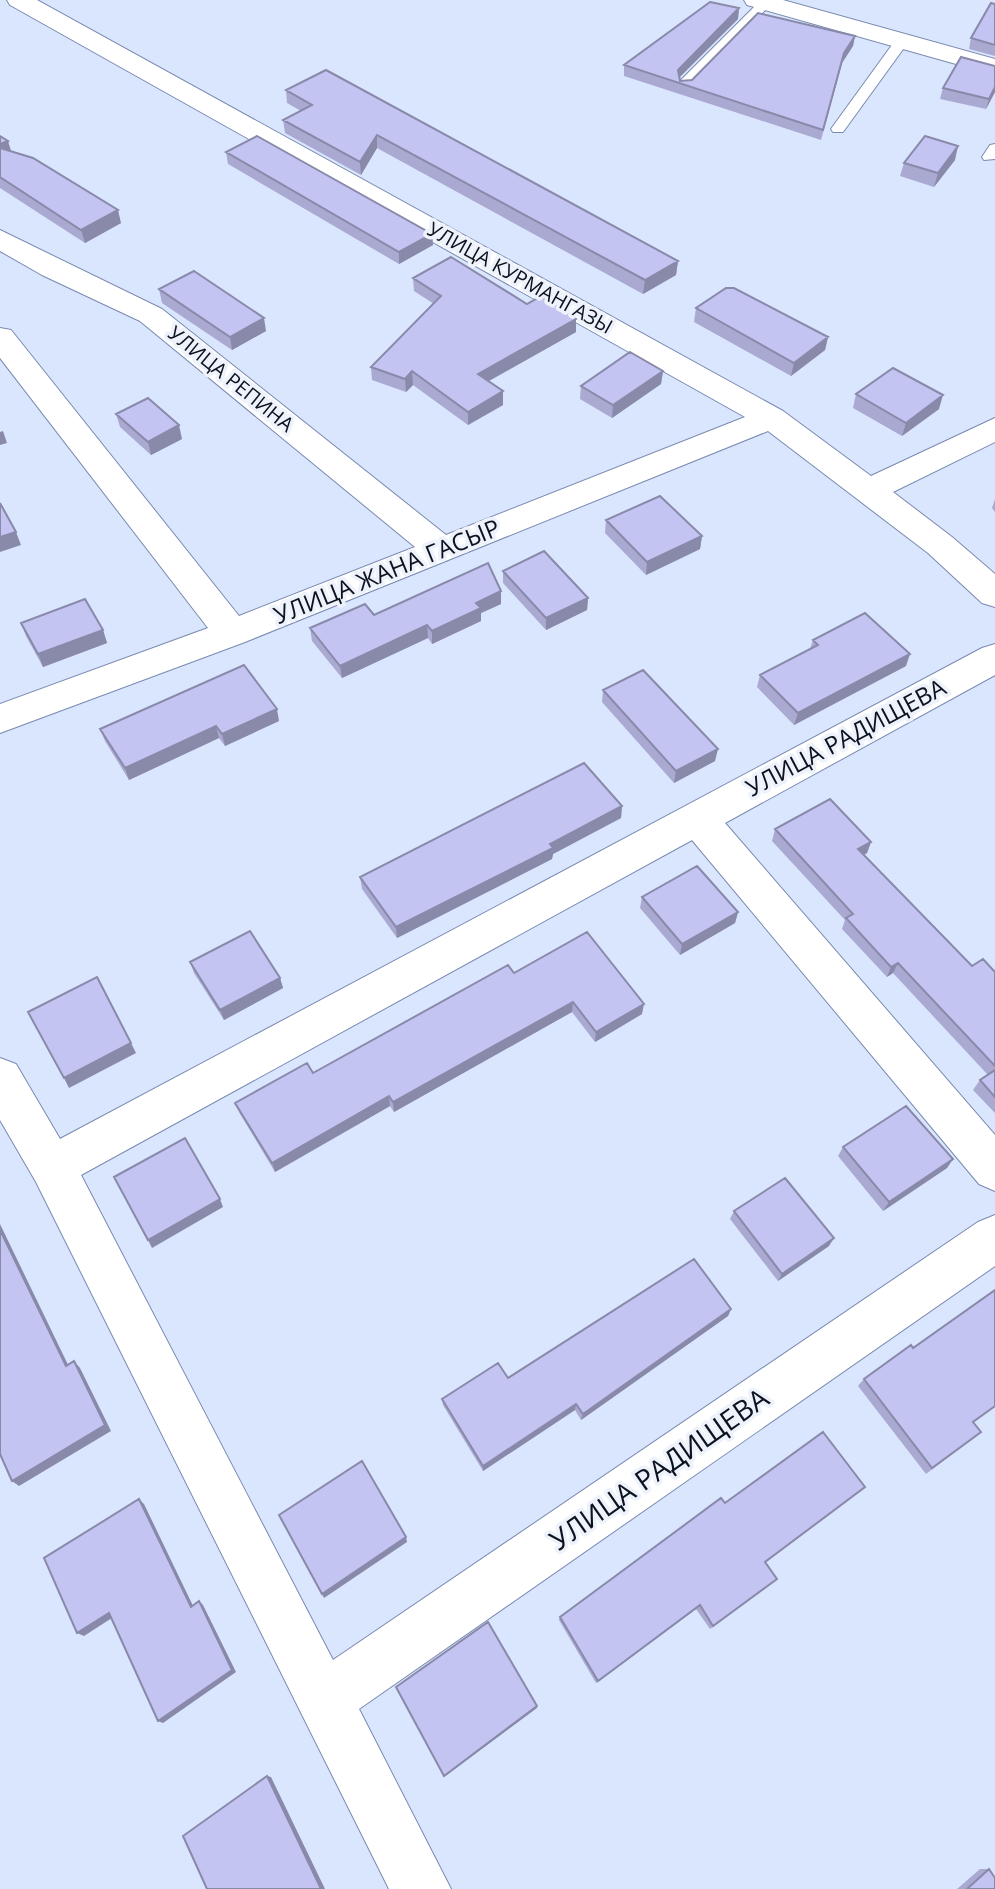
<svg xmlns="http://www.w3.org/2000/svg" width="995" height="1889" font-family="'Open Sans',sans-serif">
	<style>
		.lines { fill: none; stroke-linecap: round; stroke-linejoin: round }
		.lane-casing { stroke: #798ab0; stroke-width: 2 }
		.street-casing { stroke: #798ab0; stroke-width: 2 }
		.lane { fill: #fff; fill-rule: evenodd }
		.street { fill: #fff; fill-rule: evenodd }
		.wall { fill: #a9a9d1 }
		.shaded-wall { fill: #8989aa }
		.building { fill: #c4c4f3; stroke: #8989aa; stroke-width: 2 }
		.labels { text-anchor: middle; stroke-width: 7; stroke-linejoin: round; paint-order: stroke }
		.far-street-label { font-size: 20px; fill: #0c1220; stroke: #eef3fb }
		.street-label { font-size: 24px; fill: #0c1220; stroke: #eef3fb }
		.near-street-label { font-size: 28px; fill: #0c1220; stroke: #eef3fb }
	</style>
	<rect width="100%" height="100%" fill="#dae6fe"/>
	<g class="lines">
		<g class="lane-casing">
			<path id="lane" d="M761,0L772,3L689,88H679V82Z
				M897,38L909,41L843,132H833L831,129Z
				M995,144V159L984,160L982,157L990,145Z"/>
		</g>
		<g class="street-casing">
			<path id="street" d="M7,0H37L783,411L871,476L995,418V442L893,492L952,537L995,574V607L982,603L928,553L768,431L245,642L0,733V704L208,628L0,358V328L11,330L239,616L415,547L140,321L42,275L0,251V230L162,309L446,535L745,417L10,5Z
				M744,0H783L995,59V75L747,5Z
				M995,644V675L725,823L995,1135V1191L979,1184L692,840L81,1175L333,1660L978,1222L995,1215V1266L359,1709L451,1889H389L36,1182L0,1120V1058L16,1064L60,1139L982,648Z"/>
		</g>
		<use href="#lane" class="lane"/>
		<use href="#street" class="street"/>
	</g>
	<path class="wall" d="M995,4V56L969,49L971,38Z
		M739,8L738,19L679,77L680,81L692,80L855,36L853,46L842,63L821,140L624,76V65Z
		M943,88L995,92L986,109L940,99Z
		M286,90L678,261L676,275L643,294L377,148L361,175L285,133L283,120L301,111L287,103Z
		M0,136L11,151L121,223L85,243L0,188Z
		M226,152L432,234L433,245L399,264L228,164Z
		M955,160L934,187L900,176L904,163Z
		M413,278L527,304L576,332L489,381L503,391V405L468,425L413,385L406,392L372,380L371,367L434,304L414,291Z
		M159,289L266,331L232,350L162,303Z
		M696,308L828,337L825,350L791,376L694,322Z
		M663,371L661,384L612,418L580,399L581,386Z
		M856,394L939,409L902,436L853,408Z
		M116,414L182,439L151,455L120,427Z
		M995,499V512L992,508Z
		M606,520L702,536L700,549L646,575L605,533Z
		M503,571L588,598L587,610L546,630L503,583Z
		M501,604L481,613V621L432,644L428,638L342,678L312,641L310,628L374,615Z
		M21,623L103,630L107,643L43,667L26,636Z
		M813,640L906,666L794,725L757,687L760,675L810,649Z
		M603,690L715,761L674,783L602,702Z
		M279,721L225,746L219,738L129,780L105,741L100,729Z
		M622,806L621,818L553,854L552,859L397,938L362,889L360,877Z
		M775,829L871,842L867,853L864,855L972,966L995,972V1113L973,1090L980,1080L988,1075L893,973L887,977L842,929L845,920L772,841Z
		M642,897L738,912L735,923L680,955L640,908Z
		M190,962L280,978L283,988L224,1020L194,973Z
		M514,973L642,1014L595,1042L572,1012L394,1112L390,1106L275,1172L239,1112L235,1103L313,1073Z
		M843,1147L953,1159L947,1168L883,1211L838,1156Z
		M734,1211L829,1246L778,1281L730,1219Z
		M731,1309L728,1316L581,1420L575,1410L483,1471L443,1405L442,1399Z
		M913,1348L981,1432L926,1474L858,1386L864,1379Z
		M859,1492L766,1562L777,1579L710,1629L696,1609L596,1683L559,1620L560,1617L725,1503Z
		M980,1869H989L995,1889H957Z"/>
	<path class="shaded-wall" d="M739,8L738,19L677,80L678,70Z
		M855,36L853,46L842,63L821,140L844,53Z
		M995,87V92L986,109L989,99Z
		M377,135V148L361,175L360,162Z
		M8,141L12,154L0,159V144Z
		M958,146L955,160L934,187L938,173Z
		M118,210L121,223L85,243L81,230Z
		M432,234L433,245L399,264V252Z
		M678,261L676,275L643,294L645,280Z
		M264,318L266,331L232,350L230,337Z
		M576,319V332L478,387V374Z
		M828,337L825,350L791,376L794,363Z
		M412,371L413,385L406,392L405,379Z
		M663,371L661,384L612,418L613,405Z
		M503,391V405L468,425V412Z
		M943,395L939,409L902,436L906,423Z
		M179,425L182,439L151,455L148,442Z
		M3,431L7,443L0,445V432Z
		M16,532L21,545L0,552V537Z
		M702,536L700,549L646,575L647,562Z
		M501,591V604L481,613V621L432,644V631L476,603Z
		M588,598L587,610L546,630V618Z
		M427,625L428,638L342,678L340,666Z
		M103,630L107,643L43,667L38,654Z
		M910,654L906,666L794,725L798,713Z
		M277,709L279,721L225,746L222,734Z
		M216,726L219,738L129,780L125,768Z
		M718,749L715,761L674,783L676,771Z
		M622,806L621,818L553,854L552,859L397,938L396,927Z
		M871,842L867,853L854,860L858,849Z
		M738,912L735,923L680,955L682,944Z
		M898,963L893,973L887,977L891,967Z
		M280,978L283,988L224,1020L220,1010Z
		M573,1002L572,1012L394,1112L393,1102Z
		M644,1004L642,1014L595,1042L596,1032Z
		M131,1043L136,1053L69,1088L64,1078Z
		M389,1096L390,1106L275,1172L272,1163Z
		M953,1159L947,1168L883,1211L889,1202Z
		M220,1199L223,1207L152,1248L148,1240Z
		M0,1224L72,1373L66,1366L0,1230Z
		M834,1238L829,1246L778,1281L782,1274Z
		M731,1309L728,1316L581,1420L583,1414Z
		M74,1361L80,1368L111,1431L19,1486L12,1481Z
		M576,1404L575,1410L483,1471V1466Z
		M139,1499L144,1504L195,1610L191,1607Z
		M406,1537L407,1542L324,1598L322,1594Z
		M199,1601L203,1605L236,1672L163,1723L158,1721Z
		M700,1605L696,1609L596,1683L598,1681Z
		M109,1613L115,1616L84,1636L77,1633Z
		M537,1706V1708L444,1777V1776Z
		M267,1776L271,1777L325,1889H321Z"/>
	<path class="building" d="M710,2L739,8L678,70L680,81L692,80L758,13L855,36L844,53L823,130L624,65Z
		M991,3L995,4V45L971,38Z
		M961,57L995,66V87L989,99L943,88Z
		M326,70L678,261L645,280L377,135L360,162L283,120L312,105L286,90Z
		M0,136L8,141L0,144Z
		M257,136L432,234L399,252L226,152Z
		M925,136L958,146L938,173L904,163Z
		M0,148L33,158L118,210L81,230L0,177Z
		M451,257L527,304L541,296L576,319L478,374L503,391L468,412L412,371L405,379L371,367L441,296L413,278Z
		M194,271L264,318L230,337L159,289Z
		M726,288H734L828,337L794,363L696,308Z
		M630,352L663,371L613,405L581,386Z
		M893,368L943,395L906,423L856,394Z
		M148,398L179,425L148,442L116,414Z
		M660,496L702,536L647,562L606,520Z
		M0,503L16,532L0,537Z
		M544,551L588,598L546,618L503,571Z
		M488,563L501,591L476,603L481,608L432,631L427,625L340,666L310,628L365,604L374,615Z
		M85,599L103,630L38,654L21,623Z
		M865,613L910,654L798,713L760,675L818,645L813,640Z
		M244,665L277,709L222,734L216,726L125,768L100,729Z
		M643,670L718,749L676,771L603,690Z
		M584,763L622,806L550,844L553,848L396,927L360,877Z
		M830,799L871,842L858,849L972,966L983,959L995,972V1066L898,963L891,967L846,918L853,914L775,829Z
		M697,866L738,912L682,944L642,897Z
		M250,931L280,978L220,1010L190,962Z
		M587,932L644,1004L596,1032L573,1002L393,1102L389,1096L272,1163L235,1103L307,1063L313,1073L508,965L514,973Z
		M97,977L131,1043L64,1078L28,1012Z
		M995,1070V1097L980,1080Z
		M906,1106L953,1159L889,1202L843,1147Z
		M185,1138L220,1199L148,1240L114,1177Z
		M785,1178L834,1238L782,1274L734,1211Z
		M0,1230L66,1366L74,1361L105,1425L12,1481L0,1454Z
		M694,1259L731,1309L583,1414L576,1404L483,1466L442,1399L498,1363L508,1378Z
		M995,1290V1406L973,1422L981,1432L932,1468L864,1379L911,1345L913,1348Z
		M823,1432L865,1487L765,1562L777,1579L713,1626L700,1605L598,1681L560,1617L721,1498L725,1503Z
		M362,1461L406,1537L322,1594L279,1515Z
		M139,1499L191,1607L199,1601L232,1670L158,1721L109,1613L77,1633L44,1558Z
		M488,1622L537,1706L444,1776L396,1687Z
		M267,1776L321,1889H207L183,1836Z
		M989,1869L995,1878V1889H967Z"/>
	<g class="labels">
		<g class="far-street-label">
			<text transform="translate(520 278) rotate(29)" y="7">УЛИЦА КУРМАНГАЗЫ</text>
			<text transform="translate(231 379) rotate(39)" y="7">УЛИЦА РЕПИНА</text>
		</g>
		<g class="street-label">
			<text transform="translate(387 572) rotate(-22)" y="8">УЛИЦА ЖАНА ГАСЫР</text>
			<text transform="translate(846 738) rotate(-28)" y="8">УЛИЦА РАДИЩЕВА</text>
		</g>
		<g class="near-street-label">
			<text transform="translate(659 1469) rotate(-35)" y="10">УЛИЦА РАДИЩЕВА</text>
		</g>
	</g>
</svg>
